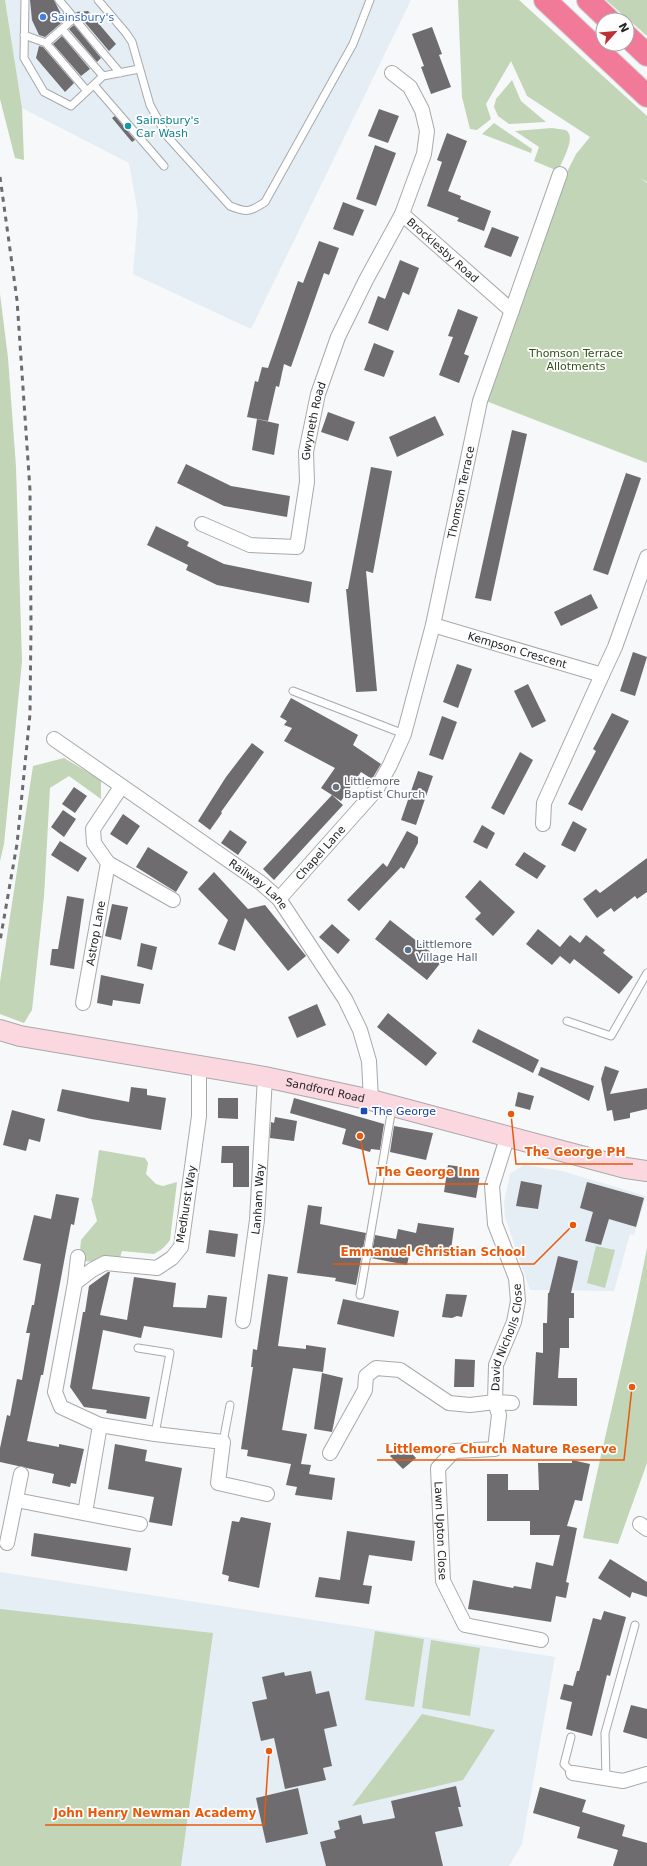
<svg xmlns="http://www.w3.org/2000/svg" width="647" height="1866" font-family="'DejaVu Sans',sans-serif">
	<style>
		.built { fill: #e5edf5 }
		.green { fill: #c2d5b6 }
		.building { fill: #6e6c6e }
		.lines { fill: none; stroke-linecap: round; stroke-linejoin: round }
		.lane-casing { stroke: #a8a9ab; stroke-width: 9 }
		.street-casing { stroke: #a8a9ab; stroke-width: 16 }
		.secondary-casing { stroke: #a8a9ab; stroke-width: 22 }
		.highway-casing { stroke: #d3d3d3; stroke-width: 24 }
		.lane { stroke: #fff; stroke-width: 7 }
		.street { stroke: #fff; stroke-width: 14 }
		.secondary { stroke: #fbd7e0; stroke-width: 20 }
		.highway { stroke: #f17a98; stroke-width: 22 }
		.rail { stroke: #6b6c6d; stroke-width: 3; stroke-dasharray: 5 5; stroke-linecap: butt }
		.shop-dot { fill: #3f7fe0; stroke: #fff; stroke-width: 1.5 }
		.culture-dot { fill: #0f9aa8; stroke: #fff; stroke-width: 1.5 }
		.worship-dot { fill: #6b7280; stroke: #fff; stroke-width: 1.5 }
		.service-dot { fill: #5c6f8a; stroke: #fff; stroke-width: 1.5 }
		.transit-dot { fill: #1a4fb4; stroke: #fff; stroke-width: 1.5 }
		.labels { text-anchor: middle; stroke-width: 3.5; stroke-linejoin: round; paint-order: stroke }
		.shop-label { font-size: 11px; fill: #366cbe; stroke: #fff; text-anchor: start }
		.culture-label { font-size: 11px; fill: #0d838f; stroke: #fff; text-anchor: start }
		.street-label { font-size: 11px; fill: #222324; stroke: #fff }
		.park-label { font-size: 11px; fill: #33511b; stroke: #fff }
		.worship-label { font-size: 11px; fill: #5b616d; stroke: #fff; text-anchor: start }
		.service-label { font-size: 11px; fill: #4e5e75; stroke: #fff; text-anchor: start }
		.transit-label { font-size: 11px; fill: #164399; stroke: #fff; text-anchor: start }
		.leader { fill: none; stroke: #e8590c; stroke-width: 1.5 }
		.callout-dot { fill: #e8590c; stroke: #fff; stroke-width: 1.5 }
		.callout-label { font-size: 12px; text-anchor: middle; font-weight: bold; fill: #e8590c; stroke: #fff; stroke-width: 3.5; stroke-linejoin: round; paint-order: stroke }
	</style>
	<rect width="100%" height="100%" fill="#f6f8fa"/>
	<path class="built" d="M5,0H411L251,329L133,274L138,214L129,163L22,108Z
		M524,1165L562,1171L646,1196L634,1235L630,1234L614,1291L530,1290L505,1217L504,1202L510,1174Z
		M0,1572L555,1657L522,1844L509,1866H0Z"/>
	<path class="green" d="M0,0H5L22,108L24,160L15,158L0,99Z
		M458,0H519L647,116V182L640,178L647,183V463L486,401L565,176L576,154L590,137L527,96L511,61L486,104L491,119L477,130L470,129L462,97Z
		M606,0H647V36Z
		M512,80L521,101L546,122L509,124L498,116L494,107L496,99Z
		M494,123L532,149L531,153L482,134Z
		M552,128C556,129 562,129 565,130C578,135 561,163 558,171L534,161L539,147L515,131Z
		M0,294L8,358L16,467L22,661L4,844L0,861Z
		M64,758L101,780V799L69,776L50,788L44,897L32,1010L24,1023L0,1014V982L33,766Z
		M99,1150L145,1158L148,1163L146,1174L156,1184L163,1186L177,1182L170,1240C165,1247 161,1250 154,1254L122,1251L120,1258C103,1256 101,1264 85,1261V1258L80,1251L81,1240L97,1221L91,1198H92Z
		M596,1246L615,1250L605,1288L587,1283Z
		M647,1248V1463L618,1544L583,1538C603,1441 628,1345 647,1248Z
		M0,1609L213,1633L181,1866H0Z
		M375,1631L424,1639L414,1707L365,1700Z
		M431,1640L480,1648L470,1716L422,1708Z
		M422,1714L495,1730L463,1780L352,1806Z"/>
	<path class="building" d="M30,0H54L61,14L64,13L67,18L45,37L39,35L32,20Z
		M88,11L116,44L109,51L76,12Z
		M74,25L101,58L97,62L69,29Z
		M432,27L442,54L439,55L451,87L431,94L421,67L424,66L412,34Z
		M62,36L90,69L81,76L53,44Z
		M39,46L43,47L74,83L65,92L36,58Z
		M379,109L399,116L388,143L368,136Z
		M115,116L135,140L132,142L112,118Z
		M447,133L467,141L448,191L461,196L460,199L491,211L484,231L457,221L459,218L427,206L442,162L437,160Z
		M375,145L396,153L376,206L356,199Z
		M343,202L364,210L353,236L333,229Z
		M492,227L519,237L511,257L484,247Z
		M319,241L339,248L329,275L324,273L291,367L284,364L279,387L276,386L268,421L247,417L255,381L258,382L262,367L268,368L298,281L303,283Z
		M400,260L419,268L409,295L403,292L388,331L368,323L378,296L385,299Z
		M458,309L478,317L464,354L469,356L459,383L439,375L453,337L448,336Z
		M374,343L394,351L384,377L364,370Z
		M328,412L355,422L348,441L321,432Z
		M435,416L444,435L397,457L389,437Z
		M257,419L279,424L274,455L252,450Z
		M512,430L527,434L491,601L475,598Z
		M186,464L231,486L290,496L287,517L224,506L177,483Z
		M371,467L392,471L373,573L366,571L377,691L356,692L346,589H348Z
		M626,473L641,478L608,575L593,570Z
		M156,526L189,542L187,546L224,564L312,582L309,603L217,585L186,570L188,565L147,545Z
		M591,594L598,608L561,626L554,612Z
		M633,652L647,657L635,696L620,691Z
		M457,664L472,669L458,708L443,702Z
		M528,684L546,721L532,728L514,691Z
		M291,698L358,735L353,745L381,764L372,779L361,772L341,801L332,795L343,805L274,880L263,869L332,795L321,788L335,768L284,741L292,728L284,725L287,721L280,717Z
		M612,713L629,721L582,811L568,804L596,751L593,749Z
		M442,716L457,722L443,760L429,755Z
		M252,743L264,752L221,812L222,813L210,830L198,821L226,777Z
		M520,752L533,760L504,815L491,808Z
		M418,771L433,776L416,825L401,820Z
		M74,787L87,796L75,813L62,804Z
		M63,810L76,819L64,837L51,827Z
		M123,814L140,826L127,845L110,834Z
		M573,821L587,829L575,852L561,845Z
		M482,825L495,833L487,849L473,842Z
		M230,830L247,842L238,855L221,843Z
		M407,831L418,837V843L404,869L401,867L359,911L347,900L383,863L387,867Z
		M60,841L87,858L78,872L51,855Z
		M148,847L188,872L176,892L136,867Z
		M524,852L546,866L537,879L515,865Z
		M647,858V892L637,899L635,896L614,912L611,908L597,918L583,899L596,889L600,893Z
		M214,872L248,909L265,905L306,956L288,971L245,918L235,951L218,944L228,920L198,889Z
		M480,880L515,912L493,936L475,919L481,913L465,897Z
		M67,896L84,899L74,969L50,965L52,949H58Z
		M112,904L128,907L121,940L105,936Z
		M390,920L442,961L427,980L375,939Z
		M332,924L350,940L338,954L319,937Z
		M538,929L560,947L570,935L580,943L586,935L605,950L603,953L633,977L619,994L574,959L570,964L560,956L552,965L526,944Z
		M141,943L157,947L152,970L137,966Z
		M101,975L144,984L140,1004L113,1000L112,1006L97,1003Z
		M317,1004L326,1025L297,1038L288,1017Z
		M388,1013L437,1053L426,1066L377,1027Z
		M478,1029L539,1060L533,1073L472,1042Z
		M605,1066L619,1071L610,1094L647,1088V1109L630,1113V1118L614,1121L612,1110L607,1111L601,1079Z
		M541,1067L594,1086L589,1101L538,1075Z
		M131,1087L147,1089V1095L166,1098L161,1130L91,1119L57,1111L62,1089L129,1102Z
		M518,1092L534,1096L530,1110L515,1106Z
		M218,1098H238V1119L218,1118Z
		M294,1098L384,1124L380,1150L371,1149L370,1152L342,1144L346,1129L290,1113Z
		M12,1110L45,1119L40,1142L29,1139L26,1151L3,1145Z
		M275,1117L297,1121L294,1141L270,1138L271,1122L274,1123Z
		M394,1126L433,1133L426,1160L390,1152Z
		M222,1146H249V1187H233V1163H221Z
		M448,1165L463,1167L462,1172L480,1175L476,1198L444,1192Z
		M521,1181L542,1185L538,1209L516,1206Z
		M587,1182L644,1198L636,1227L609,1219L601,1245L585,1241L593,1212L580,1208Z
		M56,1194L79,1198L74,1225L71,1224L43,1375H41L27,1441L59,1447V1444L84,1449L76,1484L71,1483L70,1487L52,1483L54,1474L0,1462V1448L7,1415L10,1416L17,1379L22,1380L30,1333H26L32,1305H34L41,1264L23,1260L34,1215L51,1219Z
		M308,1205L322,1207L320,1224L366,1233L356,1285L335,1281L336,1278L297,1273Z
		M418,1223L454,1228L450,1257L410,1251L407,1265L371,1258L375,1235L396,1239L398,1229L416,1233Z
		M209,1230L238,1234L235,1257L206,1253Z
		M558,1256L578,1261L571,1293H574V1318H569V1348H560L558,1378H577V1406L533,1405L536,1352L543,1353V1323H547L548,1293H549Z
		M108,1272H110L100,1315L127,1320L134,1277L176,1283L173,1307L206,1308L208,1295L227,1297L222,1338L144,1326L141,1338L103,1330L92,1389L150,1397L146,1419L106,1413L107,1410L84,1407L70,1387L83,1312H85L89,1286Z
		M268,1274L288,1277L278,1346L306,1349V1345L326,1348L323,1372L293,1368L282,1430L307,1434L301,1464L311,1465L309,1474L335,1478L332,1500L295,1495L297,1487L286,1485L291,1464L247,1456L248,1450L241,1449L253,1367H251L253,1349L257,1350Z
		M446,1294L467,1295L462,1317L457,1316L452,1318L442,1317Z
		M343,1299L399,1311L394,1337L337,1324Z
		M455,1359L475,1360L474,1387H454Z
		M322,1373L343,1378L332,1432L314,1429Z
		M115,1444L147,1450L145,1461L182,1468L172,1526L149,1522L154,1497L108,1489Z
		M404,1445L416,1458L403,1469L390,1456Z
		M572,1460L590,1464L582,1501L575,1500L567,1526L577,1528L566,1582L569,1583L566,1598L556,1596L551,1622L468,1609L473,1580L513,1588L514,1586L531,1589L536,1562L553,1566L560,1535H530V1521H487V1474H508V1490H539L538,1463H572Z
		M241,1517L271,1523L259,1588L228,1581L229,1576L222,1574L232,1521L239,1522Z
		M347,1531L415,1541L412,1561L369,1555L363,1585L372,1586L369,1604L315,1597L319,1577L340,1580Z
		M34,1533L131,1548L127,1571L31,1556Z
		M610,1559L647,1582V1597L632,1592L630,1598L598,1578Z
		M604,1611L626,1617L610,1676L607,1675L592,1736L566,1729L572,1702L560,1699L564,1684L573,1686L577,1671H579L593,1618L601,1620Z
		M311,1671L316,1694L329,1691L337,1726L324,1729L332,1766L323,1768L326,1780L285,1789L274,1738L261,1741L252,1702L267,1699L262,1677L284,1672L285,1676Z
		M631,1705L647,1709V1739L623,1732Z
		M456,1786L461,1807H458L463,1826L435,1832L443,1866H326L320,1842L336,1838L334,1831L340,1829L338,1821L361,1815L363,1824L395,1818L391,1801Z
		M540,1787L586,1800L582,1812L625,1825L622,1836L647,1843V1866H613L618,1850L577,1838L580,1827L533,1813Z
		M298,1788L308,1834L266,1843L256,1798Z"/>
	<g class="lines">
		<g class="lane-casing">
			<path id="lane" d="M25,0L24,58L44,92L71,106L103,76L139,69
				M59,0L74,18L62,29L103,76
				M98,0L126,33L132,42L150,105L167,136L230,206C247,213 250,212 265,202L353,44L370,0
				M74,18L120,73
				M62,29L46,43L87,91
				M24,35L46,43
				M94,85L164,166
				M293,691L404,734
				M567,1021L611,1036L647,973
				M360,1295L392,1108
				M138,1348L170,1353L155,1434
				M223,1442L230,1405
				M571,1737L564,1764L573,1773
				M606,1779L605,1733L635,1625"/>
		</g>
		<g class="street-casing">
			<g id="street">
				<path id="s1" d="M392,73L410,87L422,110L427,131L424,154L402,214L512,311"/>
				<path id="s2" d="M202,524L250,545L297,547L307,482L306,452L318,394L338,337L366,280L402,214"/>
				<path id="s3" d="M433,625L602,675L615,647L647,557"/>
				<path id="s4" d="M54,739L261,883L279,899L345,999L360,1030L369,1061L371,1100"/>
				<path d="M543,824L544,803L602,675"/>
				<path d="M108,863L173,900"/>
				<path id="s5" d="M279,899L376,790L390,765L404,734L433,625L480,401L560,174"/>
				<path id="s6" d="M83,1003L108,863L94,843L93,829L121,787"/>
				<path d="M199,1065V1116L181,1247L172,1258L157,1268L105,1263L92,1270L75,1283L55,1392L61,1407L100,1425L155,1434L223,1442L218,1483L267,1494"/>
				<path d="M75,1283L78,1257"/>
				<path id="s7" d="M243,1321L257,1220L265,1077"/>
				<path id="s8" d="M512,1403L495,1402L499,1415L495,1449L454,1451L438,1468L443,1581L465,1625L541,1640"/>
				<path id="s9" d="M330,1453L365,1390L366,1376L376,1368L400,1370L449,1403L470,1405L495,1402L496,1365L514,1322L518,1301L516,1278L495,1224L492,1186L508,1135"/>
				<path d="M16,1500L140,1524"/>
				<path d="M85,1513L100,1425"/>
				<path d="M640,1524L647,1529"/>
				<path d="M7,1543L21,1474"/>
				<path d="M573,1773L623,1781L647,1774"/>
			</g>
		</g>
		<g class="secondary-casing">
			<g id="secondary">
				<path id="s10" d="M0,1030L20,1036L265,1077L371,1100L626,1168L647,1171"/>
			</g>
		</g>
		<g class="highway-casing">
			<path id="highway" d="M545,0L647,96
				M588,0L609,20
				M627,36L647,55"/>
		</g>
		<use href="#lane" class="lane"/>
		<use href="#street" class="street"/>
		<use href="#secondary" class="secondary"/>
		<use href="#highway" class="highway"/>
		<path class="rail" d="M0,177L17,300L30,490L31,626L30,714L17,844L0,941"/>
	</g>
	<circle class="shop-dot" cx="43" cy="17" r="4"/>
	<circle class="culture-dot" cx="128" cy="126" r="4"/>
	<circle class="worship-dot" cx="336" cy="787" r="4"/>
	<circle class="service-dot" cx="408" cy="950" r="4"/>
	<rect class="transit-dot" x="360" y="1107" width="8" height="8" rx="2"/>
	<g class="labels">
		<g class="shop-label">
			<text x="51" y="21">Sainsbury's</text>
		</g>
		<g class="culture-label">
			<text x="136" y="124">Sainsbury's<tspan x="136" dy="13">Car Wash</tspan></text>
		</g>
		<g class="street-label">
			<text dy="4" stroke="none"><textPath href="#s1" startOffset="212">Brocklesby Road</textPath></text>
			<text dy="4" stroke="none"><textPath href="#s2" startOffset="227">Gwyneth Road</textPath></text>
			<text dy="4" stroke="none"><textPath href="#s5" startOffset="457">Thomson Terrace</textPath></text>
			<text dy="4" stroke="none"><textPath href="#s3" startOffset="88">Kempson Crescent</textPath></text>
			<text dy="4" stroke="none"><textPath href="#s5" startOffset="62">Chapel Lane</textPath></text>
			<text dy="4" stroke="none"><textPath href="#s4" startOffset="251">Railway Lane</textPath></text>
			<text dy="4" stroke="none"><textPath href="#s6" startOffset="71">Astrop Lane</textPath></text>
			<text dy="4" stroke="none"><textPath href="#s10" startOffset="331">Sandford Road</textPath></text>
			<text dy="4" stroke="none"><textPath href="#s7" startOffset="123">Lanham Way</textPath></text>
			<text transform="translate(186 1204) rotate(-81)" y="4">Medhurst Way</text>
			<text dy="4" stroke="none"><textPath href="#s9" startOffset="295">David Nicholls Close</textPath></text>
			<text dy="4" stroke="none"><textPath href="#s8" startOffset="192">Lawn Upton Close</textPath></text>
		</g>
		<g class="park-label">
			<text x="576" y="357">Thomson Terrace<tspan x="576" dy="13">Allotments</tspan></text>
		</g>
		<g class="worship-label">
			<text x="344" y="785">Littlemore<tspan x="344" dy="13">Baptist Church</tspan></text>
		</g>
		<g class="service-label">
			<text x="416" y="948">Littlemore<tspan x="416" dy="13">Village Hall</tspan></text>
		</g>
		<g class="transit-label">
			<text x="372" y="1115">The George</text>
		</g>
	</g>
	<path class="leader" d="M511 1114L516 1164H633M360 1136L369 1184H488M573 1225L534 1264H333M632 1387L624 1460H377M269 1751L264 1825H45"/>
	<g class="callout-dot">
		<circle cx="511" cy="1114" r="4"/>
		<circle cx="360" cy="1136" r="4"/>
		<circle cx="573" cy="1225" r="4"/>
		<circle cx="632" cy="1387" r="4"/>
		<circle cx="269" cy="1751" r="4"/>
	</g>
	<g class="callout-label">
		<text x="575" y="1156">The George PH</text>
		<text x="428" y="1176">The George Inn</text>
		<text x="433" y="1256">Emmanuel Christian School</text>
		<text x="501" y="1453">Littlemore Church Nature Reserve</text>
		<text x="155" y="1817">John Henry Newman Academy</text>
	</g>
	<g transform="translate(615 32) rotate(63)"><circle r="19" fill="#ffffff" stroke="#a7a7a7"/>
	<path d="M0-3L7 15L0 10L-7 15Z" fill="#bf3034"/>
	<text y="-6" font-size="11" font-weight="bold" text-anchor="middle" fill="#222324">N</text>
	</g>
</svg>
